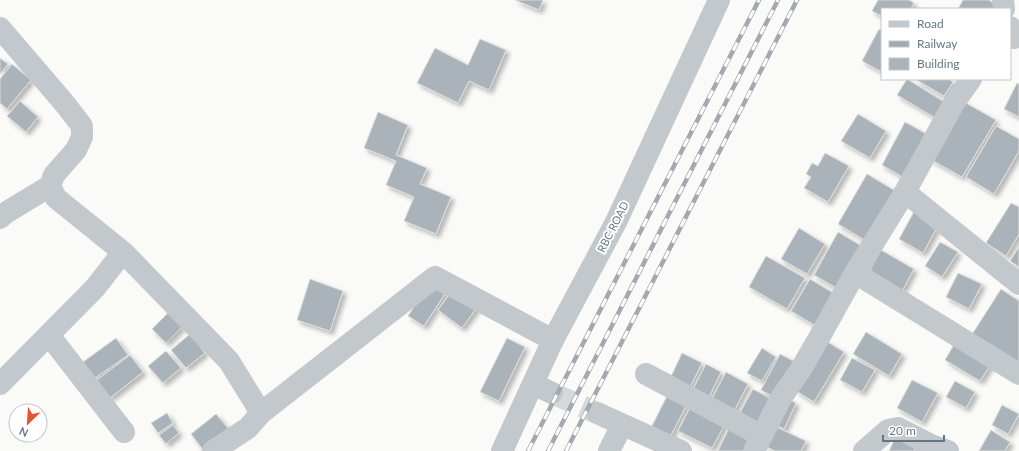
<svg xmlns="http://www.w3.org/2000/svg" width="1019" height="451" font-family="Lato,sans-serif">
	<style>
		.building { fill: #aab3b9; stroke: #dcdcda; filter: url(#shadow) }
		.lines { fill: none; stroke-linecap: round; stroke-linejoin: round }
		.minor-tunnel { stroke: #d5d9db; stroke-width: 22; stroke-dasharray: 22 11; stroke-linecap: butt }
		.minor { stroke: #c3c8cc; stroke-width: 22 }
		.tertiary { stroke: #c3c8cc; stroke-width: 22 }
		.rail-casing { stroke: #a2aab0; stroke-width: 4.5 }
		.rail { stroke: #fff; stroke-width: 3; stroke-dasharray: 9; stroke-linecap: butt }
		.labels { text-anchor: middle; stroke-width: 4; stroke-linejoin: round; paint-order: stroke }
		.street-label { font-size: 11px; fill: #657683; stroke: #fff }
	</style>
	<defs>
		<filter id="shadow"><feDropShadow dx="3.5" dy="3.5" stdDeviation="2" flood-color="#0004"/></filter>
	</defs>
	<rect width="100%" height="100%" fill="#fafaf8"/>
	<path class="building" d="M515,0H543L539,10Z
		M878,0H909L914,3L911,9H882V16L872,11Z
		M963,0H990V1L995,4L993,9H958Z
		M879,29L882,31V72L862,61Z
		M480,39L506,50L489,90L469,81L458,103L417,83L435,48L468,65Z
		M0,58L8,64L0,74Z
		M12,64L31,80L7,109L0,103V79Z
		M907,79L946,103L937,119L897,95Z
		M915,79H948L953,82L944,96Z
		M1017,83L1019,84V117L1004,109Z
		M20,101L38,117L26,132L7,116Z
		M964,102L996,120L962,177L930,159Z
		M378,112L408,125L396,155L427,168L420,184L451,197L436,234L404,221L414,197L386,185L396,161L364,148Z
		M858,114L886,131L870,158L841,141Z
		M905,122L930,136L906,179L882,165Z
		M996,126L1019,139V151L994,194L966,177Z
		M825,153L849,166L828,202L804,188L811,177L806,174L812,163L818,166Z
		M867,174L897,192L868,242L838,224Z
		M1011,203L1019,207V234L1006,256L986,243Z
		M916,208L940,222L923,253L899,239Z
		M799,228L825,244L807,274L781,259Z
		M838,232L865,248L840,290L814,275Z
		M940,242L958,252L942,277L925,266Z
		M1019,247V267L1010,261Z
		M881,250L914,269L902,291L869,272Z
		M766,256L805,278L787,309L749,287Z
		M958,273L982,284L969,309L946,297Z
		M310,279L343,291L330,331L297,320Z
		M810,279L835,294L816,326L791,311Z
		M430,282L446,292L424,326L408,316Z
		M454,288L478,306L462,328L438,310Z
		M1001,289L1019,301V367L971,336Z
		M169,312L182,327L166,343L152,329Z
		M866,332L902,354L889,376L853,354Z
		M190,334L205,353L186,368L171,350Z
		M116,338L128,355L95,378L83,362Z
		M507,338L525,347L499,401L480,392Z
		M826,341L844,352L814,402L796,391Z
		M955,343L991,364L980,381L945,360Z
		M762,348L776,357L762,381L747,373Z
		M166,351L181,368L163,383L148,366Z
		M682,353L702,363L688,391L669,381Z
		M780,354L797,363L778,399L761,390Z
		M130,355L143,372L110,398L97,380Z
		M852,358L875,370L862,392L840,380Z
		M706,364L721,372L706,403L690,395Z
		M726,372L748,384L732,415L710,403Z
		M912,380L938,393L922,422L897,408Z
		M955,381L975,392L966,408L946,397Z
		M753,389L771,399L755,428L737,418Z
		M668,394L687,404L669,439L650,430Z
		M786,398L796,403L784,429L773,423Z
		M692,404L726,422L712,448L678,431Z
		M1002,405L1019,414L1008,434L992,425Z
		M167,413L173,423L158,433L151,423Z
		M216,414L232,433L204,451L191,434Z
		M732,422L755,434L746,451H718Z
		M173,425L179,433L166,444L159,435Z
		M774,426L806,441L801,451H775L765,446Z
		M991,430L1010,442L1005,451H979Z
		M896,436L917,446L914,451H889Z"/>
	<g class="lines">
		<path class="minor-tunnel" d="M552,393L597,413"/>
		<path class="minor" d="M1003,0L1004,9
			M1010,27L1014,38
			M0,28L65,104L82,126V137L76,150L54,175L50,186L56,198L123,252L229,361L261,413L248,428L213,451
			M905,192L1019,284
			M0,218L7,212L50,186
			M855,273L1019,374
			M49,335L124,432
			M646,374L762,436
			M0,384L95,288L123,252
			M533,384L552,393
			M261,413L435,277L553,340
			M597,413L681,451
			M609,451L622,425
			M754,451L781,398L801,369L820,336L855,273L905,192L954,103L971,79
			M864,451L888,430L898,428L931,445L948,451"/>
		<path class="tertiary" d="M502,451L553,340L616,222L719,0"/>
		<g class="rail-casing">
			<path id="rail" d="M528,451L759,0
				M548,451L778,0
				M566,451L797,0"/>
		</g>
		<use href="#rail" class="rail"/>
	</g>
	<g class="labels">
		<g class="street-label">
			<text transform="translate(613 227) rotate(-63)" y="4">RBC ROAD</text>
		</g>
	</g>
	<rect x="881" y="8" width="130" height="72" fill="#ffffff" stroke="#c1c8cd"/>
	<rect x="889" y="21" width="20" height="6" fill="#c3c8cc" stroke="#c1c8cd"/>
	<text x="917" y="28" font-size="12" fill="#657683">Road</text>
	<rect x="889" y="41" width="20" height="6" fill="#a2aab0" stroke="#c1c8cd"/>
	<text x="917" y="48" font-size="12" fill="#657683">Railway</text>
	<rect x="889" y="58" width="20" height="12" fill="#aab3b9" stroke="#c1c8cd"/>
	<text x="917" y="68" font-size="12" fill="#657683">Building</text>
	<g transform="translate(28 423) rotate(205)"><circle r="19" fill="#ffffff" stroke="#c1c8cd"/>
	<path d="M0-3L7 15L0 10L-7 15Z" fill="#e4572e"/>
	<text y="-6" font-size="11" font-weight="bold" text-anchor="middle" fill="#657683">N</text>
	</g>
	<path d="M883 435v6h61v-6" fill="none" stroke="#657683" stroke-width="2"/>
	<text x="889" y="435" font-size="12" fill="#657683" stroke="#ffffff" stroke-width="3" paint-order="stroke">20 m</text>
</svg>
